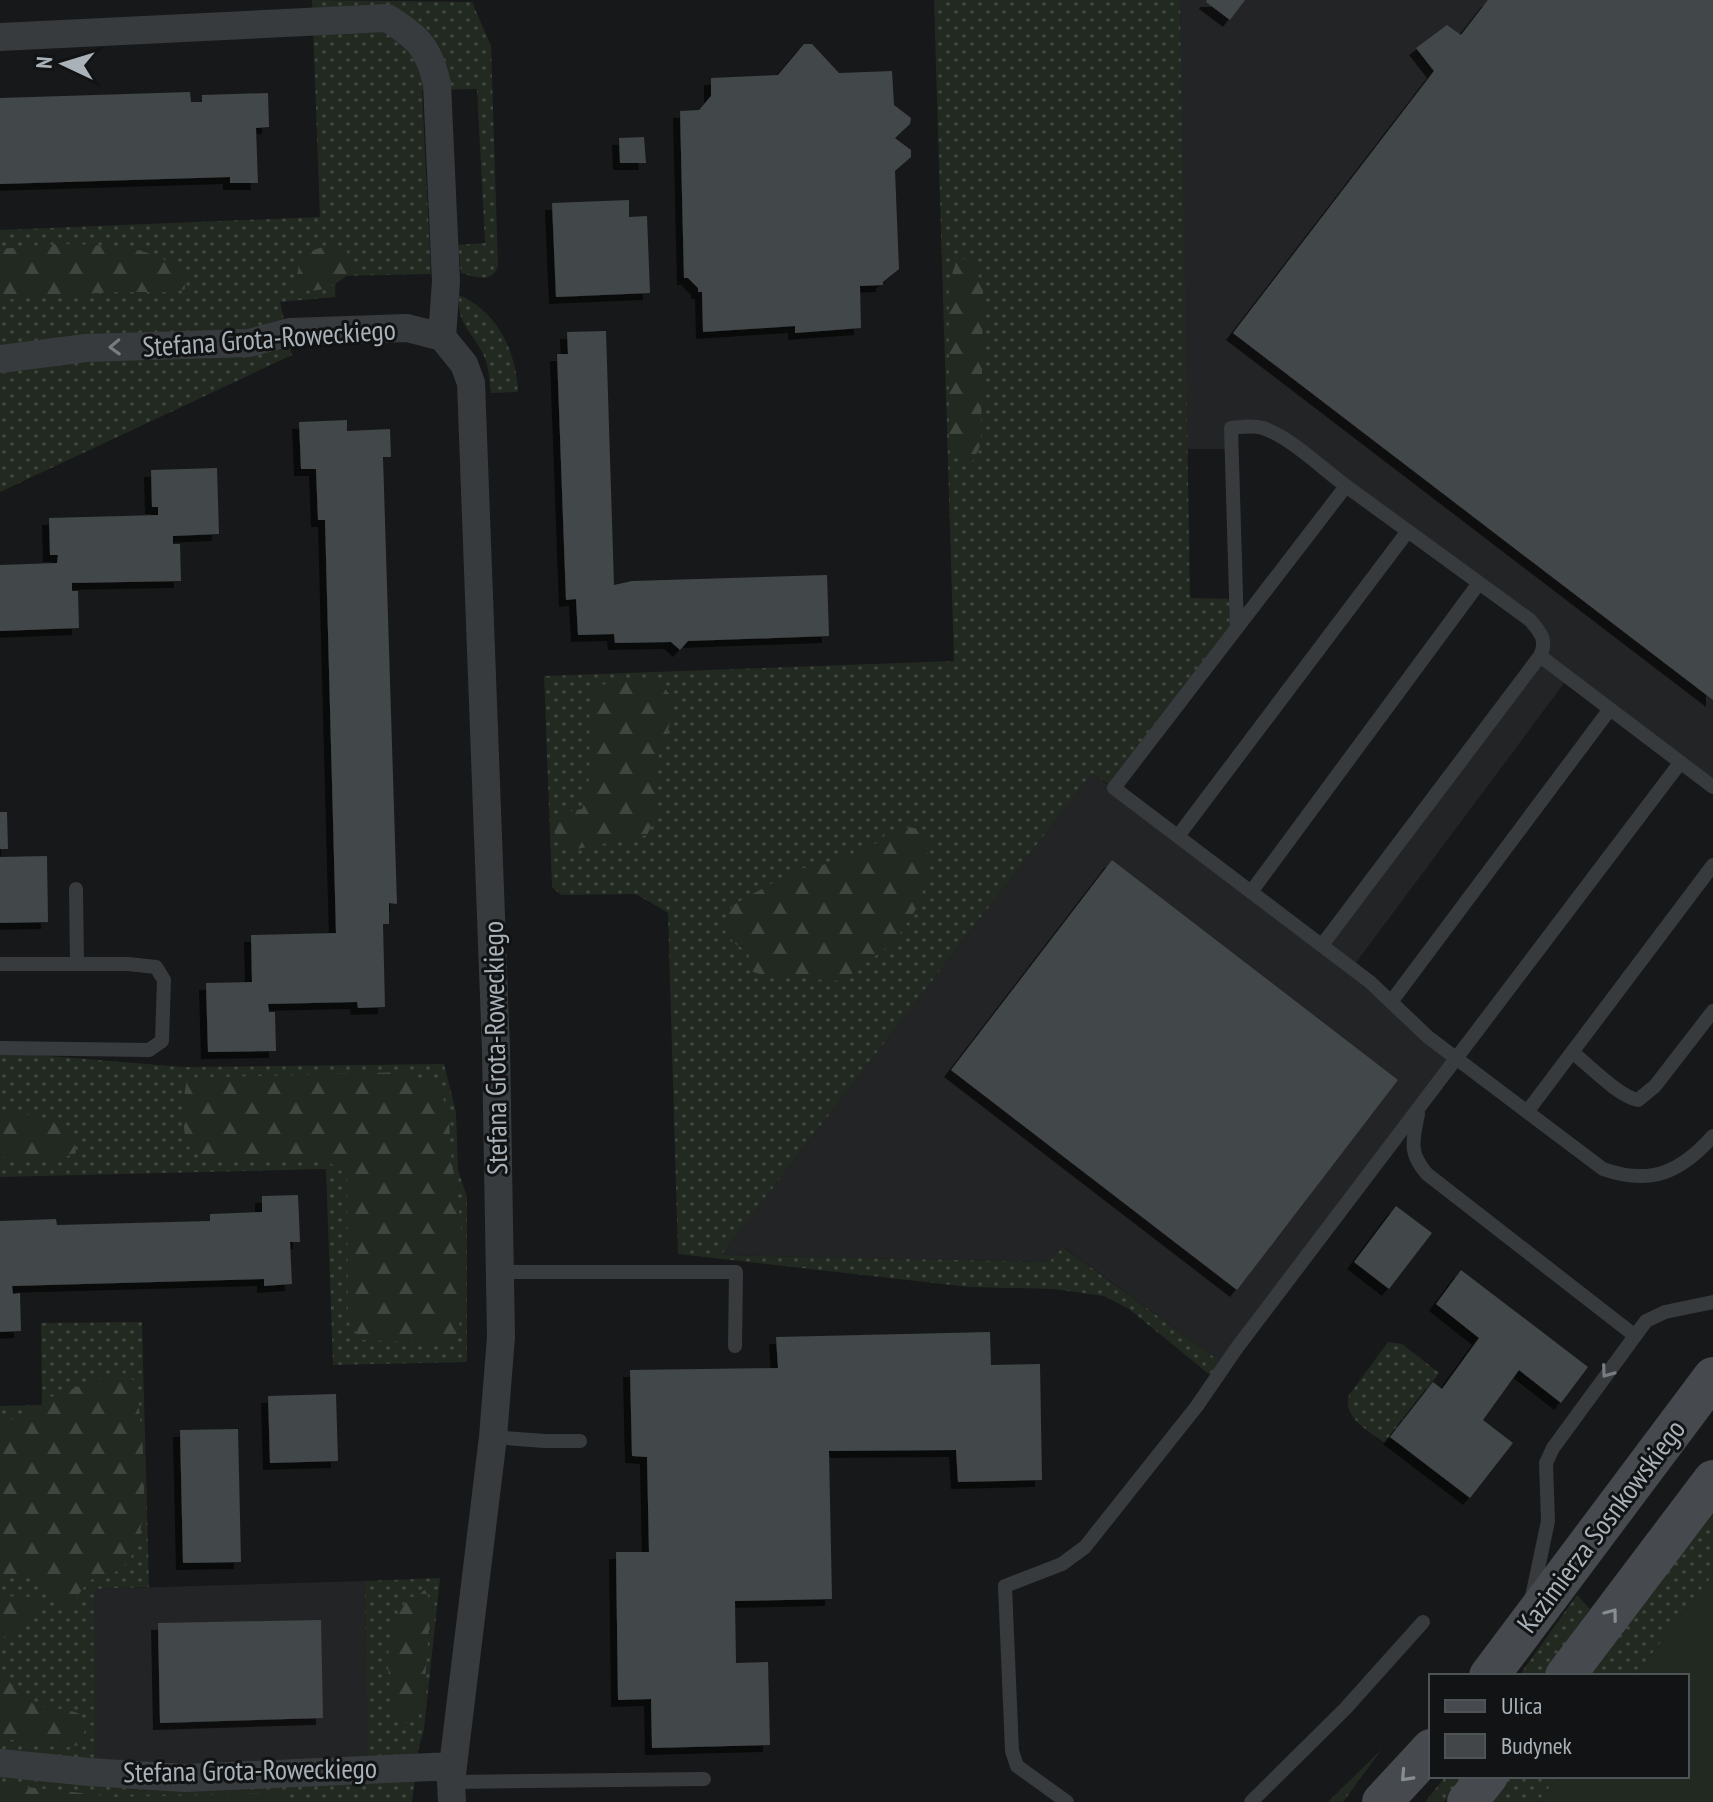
<svg xmlns="http://www.w3.org/2000/svg" width="1713" height="1802" font-family="'PT Sans Narrow',sans-serif">
	<style>
		.built { fill: #232426 }
		.grass { fill: url(#grass-dots) }
		.forest { fill: url(#forest-firs) }
		.garden { fill: #222921 }
		.building { fill: #434649; filter: url(#shadow) }
		.lines { fill: none; stroke-linecap: round; stroke-linejoin: round }
		.lane { stroke: #383b3e; stroke-width: 14 }
		.street { stroke: #383b3e; stroke-width: 28 }
		.secondary { stroke: #464a4e; stroke-width: 40 }
		.oneway { stroke: #767c82 }
		.oneway2 { stroke: #868e94 }
		.labels { text-anchor: middle; stroke-width: 6; stroke-linejoin: round; paint-order: stroke }
		.street-label { font-size: 28px; fill: #a9b2b9; stroke: #121314 }
	</style>
	<defs>
		<pattern id="grass-dots" width="8" height="8" patternUnits="userSpaceOnUse" patternTransform="scale(2)"><rect width="8" height="8" fill="#222921"/><path d="M2 2h.1M6 6h.1" fill="none" stroke="#3f463f" stroke-width="1.8" stroke-linecap="round"/></pattern>
		<pattern id="forest-firs" width="22" height="20" patternUnits="userSpaceOnUse" patternTransform="scale(2)"><rect width="22" height="20" fill="#222921"/><path d="M5 1l3.5 6h-7zM16 11l3.5 6h-7z" fill="#3f463f"/></pattern>
		<filter id="shadow"><feDropShadow dx="-7" dy="7" stdDeviation="0" flood-color="#0009"/></filter>
	</defs>
	<rect width="100%" height="100%" fill="#171819"/>
	<path class="built" d="M1180,0H1713V787L1568,678L1352,968L1456,1058L1225,1365L1064,1247L1049,1262L721,1255L1092,773L1322,945L1540,656L1542,634L1278,436L1232,428L1230,449H1186Z
		M365,1581L367,1768L96,1773L93,1589Z"/>
	<path class="grass" d="M312,0L472,2L491,46L498,266C492,284 475,277 461,273L458,245L485,243L477,89L422,90L431,274L336,276L335,297L280,302L292,355L0,492V230L320,217Z
		M934,0H1180L1190,598L1236,599L1237,628L1114,788L1092,773L721,1255L1049,1262L1063,1247L1225,1365L1215,1379L1129,1309L1104,1296L1053,1289L969,1287L678,1254L668,913L636,894L561,895L552,887L544,676L954,661Z
		M459,295C498,312 516,351 518,392L491,393C489,379 489,366 483,354C471,329 457,326 459,295Z
		M0,1052L183,1067L444,1064L456,1112L458,1170L467,1197V1362L333,1365L326,1169L0,1177Z
		M142,1322L149,1587L94,1589L96,1768H367L365,1581L440,1578L424,1730L419,1746L412,1802H0V1406L42,1405L41,1323Z
		M1388,1342L1402,1344L1439,1373L1386,1444C1370,1431 1342,1419 1349,1395Z
		M1713,1480V1575L1635,1676H1565Z
		M1577,1595L1590,1609L1542,1676H1519Z
		M1382,1749L1343,1802H1328Z
		M1446,1776H1465L1444,1802H1425Z
		M1488,1776H1558L1538,1802H1467Z"/>
	<path class="forest" d="M56,244C87,245 185,242 185,289L176,292H111L0,300V249Z
		M333,245C349,249 351,256 352,272C332,287 320,295 295,288C299,258 303,250 333,245Z
		M971,256L983,290L981,444L973,461L964,465L954,453L949,437V284L956,262Z
		M650,678L662,685L674,700L667,736L659,753L653,822L647,835L577,849L557,839L551,823L553,815L582,809C598,770 583,726 593,686Z
		M909,827L922,830L928,853L926,879L918,906L894,942L842,981L808,979L789,974L771,978L751,971L748,952L734,943L721,925L733,905L798,869L827,864L877,843L888,832Z
		M405,1072C418,1078 434,1081 441,1094C451,1113 449,1133 451,1154C458,1219 476,1278 454,1343L362,1340L348,1322L347,1175L326,1160L219,1162L198,1154L186,1144L182,1110L187,1078Z
		M4,1110L29,1115L72,1128L76,1153L50,1162L0,1157V1111Z
		M120,1371L136,1382C140,1423 160,1548 117,1571C110,1575 101,1574 94,1578C81,1585 78,1602 65,1609L59,1606L46,1583L28,1577H0V1424L42,1406L43,1400Z
		M425,1590L431,1603L423,1706L417,1720L400,1725C385,1695 381,1624 408,1600C413,1596 420,1593 425,1590Z
		M0,1596L36,1597L41,1608L29,1625L0,1639Z
		M0,1668C9,1679 17,1695 30,1702C42,1709 64,1707 80,1714L85,1730L79,1745L64,1748L0,1738Z
		M0,1784L117,1797L284,1793L290,1795V1802H0Z"/>
	<path class="garden" d="M1713,1575V1802H1538L1558,1776H1687V1676H1635Z"/>
	<path class="building" d="M1207,0H1245L1230,20L1206,2Z
		M1488,0H1713V700L1233,333L1434,71L1416,48L1447,25L1461,35Z
		M804,44H812L839,73L892,71L894,105L911,118L910,124L895,138L911,150V157L895,171L899,269L883,282V285L860,286L861,328L795,333V326L703,332L702,292H698V288L688,278H684L680,111L699,110L711,96V78L778,75Z
		M190,92L191,102H202V95L268,93L269,127L256,128L258,183H230V177L0,184V98Z
		M644,137L646,163H620L619,138Z
		M629,200V217L647,216L650,293L556,297L552,203Z
		M606,331L614,585L632,581L827,575L829,636L688,641L680,650L671,642L615,643L614,634L578,635L576,599L566,600L557,354H568L567,332Z
		M347,420V431L390,429L391,457H383L397,904L389,903V924H383L385,1007L358,1008L357,1002L268,1004L269,1012H275L276,1051L208,1052L206,983L252,982L251,935L336,933L325,520H318L316,469H301L299,422Z
		M217,468L219,534L173,536V544H180L181,581L72,583V591H78L79,628L0,631V565L57,563L58,555H50L49,518L158,515V507H152L151,470Z
		M0,812H7L8,849H0Z
		M47,856L48,922L0,923V857Z
		M1112,860L1398,1080L1237,1290L951,1070Z
		M298,1195L300,1242H290L292,1284L264,1286V1279L12,1286L13,1294L20,1293L21,1331L0,1332V1221L56,1219L57,1225L210,1221V1214L262,1212V1196Z
		M1396,1206L1432,1233L1389,1289L1354,1262Z
		M1461,1270L1588,1367L1561,1403L1519,1370L1483,1420L1513,1443L1470,1498L1390,1437L1433,1382L1442,1389L1479,1338L1436,1304Z
		M990,1332L991,1365L1040,1364L1042,1480L958,1482L956,1450L829,1451L832,1599L735,1601L736,1663L768,1662L770,1745L652,1748L651,1699L618,1700L616,1552H649L647,1457L632,1456L630,1370L778,1368L776,1337Z
		M336,1394L338,1461L270,1463L268,1396Z
		M238,1429L241,1562L183,1563L180,1430Z
		M321,1620L323,1718L160,1723L158,1623Z"/>
	<g class="lines">
		<path class="lane" d="M1237,628L1231,428C1242,427 1252,425 1263,428C1290,437 1323,469 1346,486
			M1713,787L1540,656C1548,640 1540,632 1530,620L1346,486L1114,788L1370,982L1428,1037L1603,1169C1651,1186 1681,1172 1713,1136
			M1178,836L1408,531
			M76,889L77,964
			M1251,892L1479,583
			M1322,945L1540,656
			M0,964H128L156,967L164,980L162,1041L149,1050L0,1048
			M1391,1002L1610,709
			M1572,1052C1589,1065 1618,1096 1638,1100L1655,1086L1713,1011
			M1527,1112L1713,865
			M1418,1114C1413,1141 1408,1152 1427,1174L1634,1335
			M500,1272H736L735,1346
			M493,1437L544,1441H580
			M1532,1597L1548,1521L1546,1463L1553,1448L1646,1321L1665,1312L1713,1302
			M451,1782L704,1779
			M1067,1802L1017,1766L1012,1751L1005,1586L1062,1564L1085,1547L1197,1406L1236,1349L1680,763
			M1251,1802L1345,1709L1423,1622"/>
		<path class="street" d="M0,37L387,18C418,37 429,48 437,84L446,281L442,337
			M0,359L86,348L249,343L290,332L407,328L442,337L464,364L471,383L496,1050L501,1337L493,1437L451,1782L452,1802
			M0,1763L89,1772L185,1778L453,1766"/>
		<path class="secondary" d="M1489,1676L1713,1377
			M1565,1676L1713,1480
			M1382,1802L1431,1749
			M1467,1802L1488,1776"/>
	</g>
	<defs><path id="oneway-chevron" d="M-2-3.5L2.5 0L-2 3.5" fill="none" stroke-width="1.6" stroke-linecap="round" stroke-linejoin="round" transform="scale(2)"/></defs>
	<g class="oneway">
		<use href="#oneway-chevron" transform="translate(115 347) rotate(178)"/>
		<use href="#oneway-chevron" transform="translate(1607 1372) rotate(126)"/>
	</g>
	<g class="oneway2">
		<use href="#oneway-chevron" transform="translate(1612 1614) rotate(-53)"/>
		<use href="#oneway-chevron" transform="translate(1406 1776) rotate(133)"/>
	</g>
	<g class="labels">
		<g class="street-label">
			<text transform="translate(269 338) rotate(-4)" y="10">Stefana Grota-Roweckiego</text>
			<text transform="translate(495 1048) rotate(-91)" y="10">Stefana Grota-Roweckiego</text>
			<text transform="translate(1601 1526) rotate(-53)" y="10">Kazimierza Sosnkowskiego</text>
			<text transform="translate(250 1770) rotate(-1)" y="10">Stefana Grota-Roweckiego</text>
		</g>
	</g>
	<rect x="1429" y="1674" width="260" height="104" fill="#121314" stroke="#4e5356" stroke-width="2"/>
	<rect x="1445" y="1700" width="40" height="12" fill="#464a4e" stroke="#4e5356" stroke-width="2"/>
	<text x="1501" y="1714" font-size="24" fill="#a9b2b9">Ulica</text>
	<rect x="1445" y="1734" width="40" height="24" fill="#434649" stroke="#4e5356" stroke-width="2"/>
	<text x="1501" y="1754" font-size="24" fill="#a9b2b9">Budynek</text>
	<g transform="translate(64 64) rotate(274)" stroke="#121314" stroke-width="6" paint-order="stroke">
	<path d="M0-6L14 30L0 20L-14 30Z" fill="#a9b2b9"/>
	<text y="-12" font-size="22" font-weight="bold" text-anchor="middle" fill="#a9b2b9">N</text>
	</g>
</svg>
